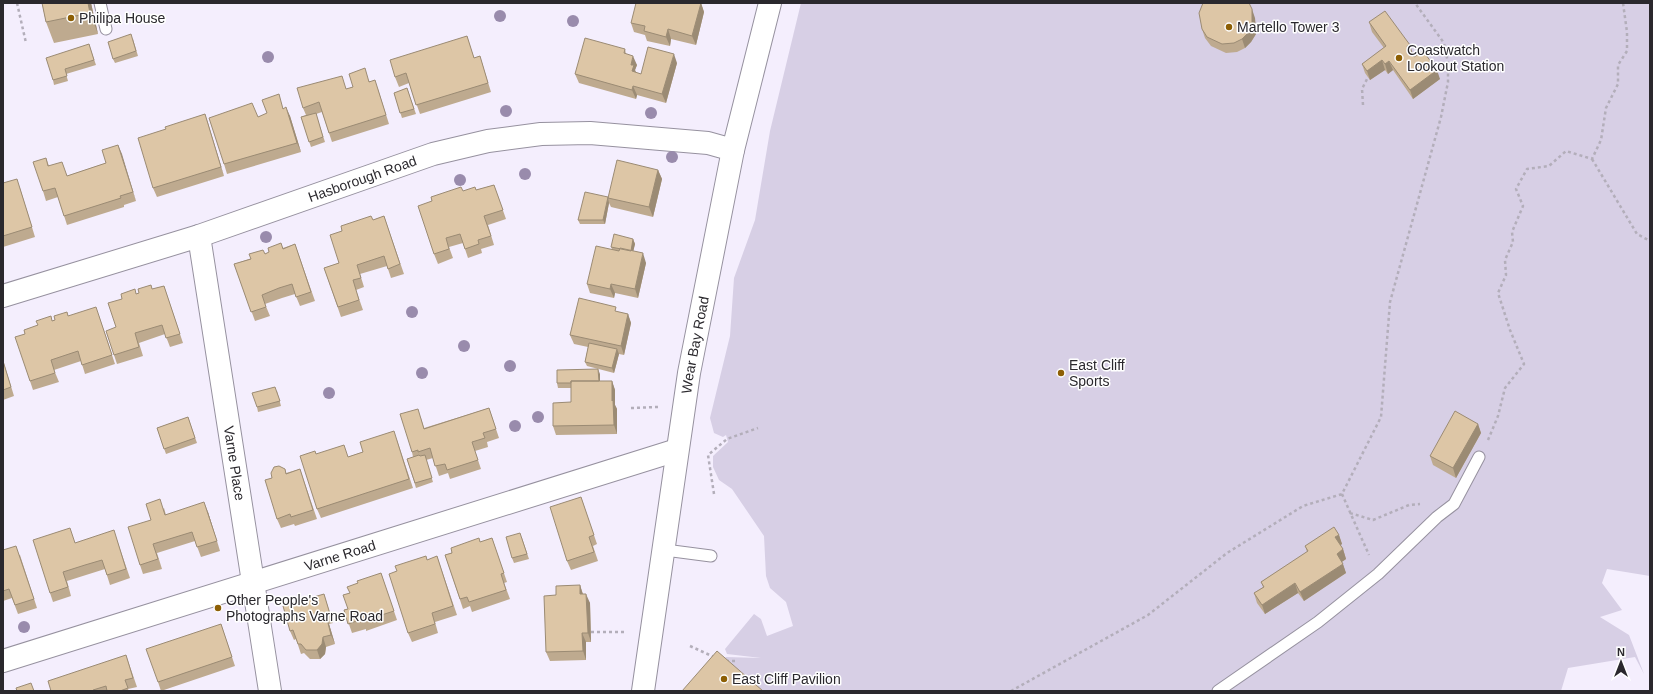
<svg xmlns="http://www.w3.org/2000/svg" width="1653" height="694" font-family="Helvetica,sans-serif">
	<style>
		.green { fill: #d7cfe5 }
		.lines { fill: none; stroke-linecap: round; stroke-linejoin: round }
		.service-casing { stroke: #96919f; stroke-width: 13 }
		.minor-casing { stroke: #96919f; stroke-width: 24 }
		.tertiary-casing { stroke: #96919f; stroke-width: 24 }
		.path { stroke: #b3aeba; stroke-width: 2.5; stroke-dasharray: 3 3; stroke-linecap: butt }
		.service { stroke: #fff; stroke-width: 11 }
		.minor { stroke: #fff; stroke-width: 22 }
		.tertiary { stroke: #fff; stroke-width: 22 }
		.tree { fill: #998bac }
		.wall { fill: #beaa8f }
		.shaded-wall { fill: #9b8b74 }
		.building { fill: #ddc6a6; stroke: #9b8b74 }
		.poi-dot { fill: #8d5f05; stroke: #fff; stroke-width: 1.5 }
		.labels { text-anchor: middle; stroke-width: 3; stroke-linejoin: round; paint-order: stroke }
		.poi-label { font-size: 14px; fill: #2a282d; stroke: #fff; text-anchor: start }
		.street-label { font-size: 14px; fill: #2a282d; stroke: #fff }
	</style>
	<rect width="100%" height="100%" fill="#f4eefd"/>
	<path class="green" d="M801,3H1650V576L1607,569L1602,583L1622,610L1600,617L1629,635L1644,674L1635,657L1568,668L1561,691H751L721,663L726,657L761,658L727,654L725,649L754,614L761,619L767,636L793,626L786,602L770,588L766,576L764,536L732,489L719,480L713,467V456L728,442L726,435L723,437L714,433L710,418L730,336L734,278L755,220L770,131Z"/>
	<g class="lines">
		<g class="service-casing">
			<path id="service" d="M100,3L106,29
				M665,550L711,556
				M1218,691L1318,622L1378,574L1437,517L1454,504L1479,457"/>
		</g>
		<g class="minor-casing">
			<g id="minor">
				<path id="s1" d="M199,236L270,691"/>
				<path id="s2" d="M3,296L199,236L433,154L488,141L541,134L590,133L708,143L733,150"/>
				<path id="s3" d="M3,661L677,450"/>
			</g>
		</g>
		<g class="tertiary-casing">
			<g id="tertiary">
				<path id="s4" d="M643,691L689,373L733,150L770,3"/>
			</g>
		</g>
		<path class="path" d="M17,3L26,43
			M1363,105L1362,89L1368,77
			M1592,159L1637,234L1650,241
			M631,408L658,407
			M1488,440L1498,416L1505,388L1524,364L1510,330L1498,293L1506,275L1505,260L1513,242L1512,232L1523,206L1516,189L1527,169L1549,166L1566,151L1592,159L1601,140L1606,108L1618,84V65L1627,51V32L1623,3
			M714,494L708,455L727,439L758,428
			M1342,494L1369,555
			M1350,513L1373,520L1409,505L1420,504
			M591,632H626
			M690,646L714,657
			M726,661H736
			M1011,691L1148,615L1227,553L1303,506L1342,494L1381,417L1390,302L1441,117L1448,82V63L1444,43L1415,3"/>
		<use href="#service" class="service"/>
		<use href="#minor" class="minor"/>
		<use href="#tertiary" class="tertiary"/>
	</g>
	<g class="tree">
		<circle cx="500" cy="16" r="6"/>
		<circle cx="573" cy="21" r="6"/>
		<circle cx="268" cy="57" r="6"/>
		<circle cx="506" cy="111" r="6"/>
		<circle cx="651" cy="113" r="6"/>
		<circle cx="672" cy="157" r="6"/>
		<circle cx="525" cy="174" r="6"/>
		<circle cx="460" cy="180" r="6"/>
		<circle cx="266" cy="237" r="6"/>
		<circle cx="412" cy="312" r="6"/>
		<circle cx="464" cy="346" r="6"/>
		<circle cx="510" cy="366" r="6"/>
		<circle cx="422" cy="373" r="6"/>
		<circle cx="329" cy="393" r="6"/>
		<circle cx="538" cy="417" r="6"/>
		<circle cx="515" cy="426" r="6"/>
		<circle cx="24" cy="627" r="6"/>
	</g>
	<path class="wall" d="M42,3H91L98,34L54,43L46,22Z
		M701,3L704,12L696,45L671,39L670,46L647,41L645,35L634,32L631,23Z
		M1255,18L1256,34L1251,42L1245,48L1237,52L1226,53L1211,46L1205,38L1202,29Z
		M1369,22L1413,54L1414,57L1440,79L1413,99L1393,70L1388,74L1385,70L1370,80L1365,73L1362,64L1384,48L1372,32Z
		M467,36L474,58L480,56L491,92L420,114L409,83L399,87L395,77Z
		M133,39L138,56L115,63L113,59Z
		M89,44L96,65L66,74L68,81L54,85L53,80Z
		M625,49L626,54L637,65L635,70L636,73L641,74L677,63L666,103L637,95L636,99L579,83L575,74Z
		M370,81L378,89L389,124L332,142L322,112L316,114L325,142L311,147L301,117L306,115L303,108L347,89Z
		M407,88L416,114L402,118L394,93Z
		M283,108L290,116L301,152L227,174L224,164L258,117Z
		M205,114L224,176L157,197L153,188L166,129Z
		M118,145L136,201L124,205V207L67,225L58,197L46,201L43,191L46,158L49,166L67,176L106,163Z
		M658,170L662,179L653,217L611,207L609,203L605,224H580L578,220L608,197Z
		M3,183L20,188L35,237L3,247Z
		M494,185L506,219L488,225L494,245L481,249L482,253L468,258L463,243L449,247L453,258L438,264L434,254L463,191L476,190Z
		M384,216L404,274L391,278L387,266L360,274L364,287L356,290L363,310L341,317L324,268L339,263L342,231Z
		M633,239L635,244L633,251L646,263L638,298L615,293L614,298L590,293L587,284L612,249L611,247Z
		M295,244L315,301L300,306L295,294L282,298L265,304L270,316L255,321L234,264Z
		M164,286L183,343L170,347L165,334L139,343L143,356L117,364L114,355L116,327L137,294Z
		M618,312L628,314L631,323L624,355L619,354L614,373L587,366L585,362L588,347L574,344L570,335Z
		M68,316H99L115,364L85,374L81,361L54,370L59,382L33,390L30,381L25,334L38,325Z
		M3,360L14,396L3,400Z
		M600,374V381H612L615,390V405L617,409V434L556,435L553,426L571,402V388H558L557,383Z
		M277,391L281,406L258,412L257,407Z
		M489,408L499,438L487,442L488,447L475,451L481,469L450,479L448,473L439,476L433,458L426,460L433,482L416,488L407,459L413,457L412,452L421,418L424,428Z
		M188,417L197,443L166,454L157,428Z
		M1478,424L1481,433L1456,478L1433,465L1430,456Z
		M397,440L413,488L321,518L317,509L316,454L348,457Z
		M285,469L286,473L300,469L317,519L295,526L294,524L281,528L277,519L272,478Z
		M581,497L597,544L593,546L598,561L571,570L567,561Z
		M164,508L166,515L208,512L220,551L201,557L195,541L157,553L162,569L143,574L140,565L151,520Z
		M1339,535L1342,544L1340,545L1343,549L1346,559L1342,562L1346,573L1304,601L1298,593L1265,614L1257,603L1254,593L1263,587L1261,582L1307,552L1305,546Z
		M492,538L507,582L504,583L510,599L472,612L470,606L463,609L445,555Z
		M522,538L529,559L514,563L512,558Z
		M117,540L130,578L110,585L105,569L67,581L71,596L53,602L50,593L76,543Z
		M3,550L20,555L37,608L18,614L12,598L3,601Z
		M437,556L457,615L435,622L438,633L412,642L408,633L428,560Z
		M381,573L397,620L366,631V629L352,633L344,610L348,609L350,593L358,583Z
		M580,585L583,594L590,603L591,642H586V660L550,661L546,652L556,595Z
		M324,594L333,623L329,624L335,644L326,647L325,654L320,659H310L304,653L301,654L296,639L294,640L290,631Z
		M221,624L235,666L161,691L158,682Z
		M126,655L137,687L128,689L129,691H51Z"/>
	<path class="shaded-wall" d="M88,3H91L98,34L90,13Z
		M701,3L704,12L696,45L692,36Z
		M1252,9L1255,18L1256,34L1251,42L1245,48L1242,39Z
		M668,29L671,39L670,46L666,37Z
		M1410,45L1413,54L1410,56L1407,46Z
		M674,54L677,63L666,103L662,94Z
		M633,56L637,65L635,70L637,75L632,71L631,65Z
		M1382,60L1385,70L1370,80L1367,71Z
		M1389,61L1393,70L1388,74L1385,64Z
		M1437,70L1440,79L1413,99L1410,90Z
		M633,86L637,95L636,99L632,90Z
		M286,107L290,116L301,152L297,143Z
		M205,114L208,123L224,176L221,167Z
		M118,145L122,154L136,201L133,192Z
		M658,170L662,179L653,217L649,207Z
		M608,198L609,203L605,224L603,220Z
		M633,239L635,244L632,257L630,252Z
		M643,253L646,263L638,298L635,289Z
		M611,284L615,293L614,298L610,289Z
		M628,314L631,323L624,355L621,346Z
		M617,349L619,354L614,373L612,368Z
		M598,369L600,374V387L599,382Z
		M612,381L615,390V405L617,409V434L614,425L612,401Z
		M1478,424L1481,433L1456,478L1453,468Z
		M204,502L208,512L220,551L217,541Z
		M1339,535L1342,544L1338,547L1335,537Z
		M1343,549L1346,559L1340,563L1337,554Z
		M1343,564L1346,573L1304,601L1300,592Z
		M1295,583L1298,593L1265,614L1262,605Z
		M580,585L583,595L580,594Z
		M586,594L590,603L591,642L588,633Z
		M326,615L329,624L335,644L331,635Z
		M582,633L586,642V660L583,651Z
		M323,637L326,647L325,654L320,659L317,650Z"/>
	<path class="building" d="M42,3H88L90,13L46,22Z
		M636,3H701L692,36L668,29L666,37L644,31L645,26L631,23Z
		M1203,3H1249L1252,9V24L1248,33L1242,39L1234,43L1222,44L1207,37L1202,29L1199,13Z
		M1385,11L1410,45L1407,46L1414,57L1423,51L1437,70L1410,90L1389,61L1385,64L1382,60L1367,71L1362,64L1386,46L1369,22Z
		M131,34L136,51L113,59L108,42Z
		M467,36L474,58L480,56L488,83L416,105L406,73L395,77L390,60Z
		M585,38L625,49L624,53L633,56L631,65H634L632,71L641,74L648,47L674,54L662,94L633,86L632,90L575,74Z
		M89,44L94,60L65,69L67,76L53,80L46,58Z
		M365,68L369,82L375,80L386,115L329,133L319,102L303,108L297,88L342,76L346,89L353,87L349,74Z
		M407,88L414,109L400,113L394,93Z
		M279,94L283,109L286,107L297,143L224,164L209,118L252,103L258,117L267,113L262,100Z
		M316,113L323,137L309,142L301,117Z
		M205,114L221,167L153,188L138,138L166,129L165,127Z
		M118,145L133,192L120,196L121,198L64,216L55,188L43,191L33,162L46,158L48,166L62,162L67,176L106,163L102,150Z
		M617,160L658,170L649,207L608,198Z
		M17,179L32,227L3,236V183Z
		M494,185L503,210L484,216L491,236L478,240L479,244L465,249L460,234L446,238L449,249L434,254L418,206L432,201L431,197L461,187L463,191L475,187L476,190Z
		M585,192L608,197L603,220H578Z
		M371,216L373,220L384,216L400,264L388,269L384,256L357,265L361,278L353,280L359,300L338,307L324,268L339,263L330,235L342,231L341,226Z
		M614,234L633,239L631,251L611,247Z
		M281,243L283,249L295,244L311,292L296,297L292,284L279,288L262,295L266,307L251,312L234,264L251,259L249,254L263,250L265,254L269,252L268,248Z
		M596,246L619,251L620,248L643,253L635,289L611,284L610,289L587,284Z
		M151,285L152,289L164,286L180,334L166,338L162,325L135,333L139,347L114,355L106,331L116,327L108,303L122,299L121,294L135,289L136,294L139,293L138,289Z
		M579,298L616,307L615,311L628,314L621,346L570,335Z
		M96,307L112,355L82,365L78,351L51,360L55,373L30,381L15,337L25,334L24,330L38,325L36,321L51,316L52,321L55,320L54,316L67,312L68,316Z
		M589,343L617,349L612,368L585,362Z
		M3,361L11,387L3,390Z
		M598,369L599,381H571V383H557V370Z
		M571,381H612V401L613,400L614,425L553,426V403L571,402Z
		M275,387L280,401L257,407L252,393Z
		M489,408L496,429L483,433L485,438L472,442L478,460L447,470L445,464L435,466L430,448L418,452V450L412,452L400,414L418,409L424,429Z
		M1455,411L1478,424L1453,468L1430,456Z
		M188,417L195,438L164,449L157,428Z
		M394,431L409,479L317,509L300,456L315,451L316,454L344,445L348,457L363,452L360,442Z
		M419,455L420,456L425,455L432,478L415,483L407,459Z
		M279,466L285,469L286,474L300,469L313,510L291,517L290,514L277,519L265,480L272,478L271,473L274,467Z
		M581,497L594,535L589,537L594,552L567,561L550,507Z
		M160,499L165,515L204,502L217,541L197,547L192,532L153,544L158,559L140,565L128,527L151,520L146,504Z
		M1334,527L1339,535L1335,537L1343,549L1337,554L1343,564L1300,592L1295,583L1262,605L1254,593L1264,587L1261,582L1308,551L1305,546Z
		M70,528L75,543L114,530L126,569L107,575L102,560L85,565L63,572L68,587L50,593L33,540Z
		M520,533L527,554L512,558L506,537Z
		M479,538L480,542L492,538L504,573L501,574L506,590L469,602L467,597L460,599L445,555L452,553L451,548Z
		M16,546L34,599L15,605L9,589L3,591V550Z
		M426,556L427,560L437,556L453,606L432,613L435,624L408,633L389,574L397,571L395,566Z
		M381,573L394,611L363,621L362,619L348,624L344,610L348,609L343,595L350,593L347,587L358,583L357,581Z
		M580,585V594H586L588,633H582L583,651L546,652L544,596L556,595V586Z
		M324,594L330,614L326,615L331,635L323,637L322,644L317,650H306L301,644H298L293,630L290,631L283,606Z
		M221,624L232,657L158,682L146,649Z
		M717,651L763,691H682Z
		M126,655L133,678L125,680L128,688L120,691H107L106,686L93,690V691H51L48,681Z
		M31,683L34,691H17L16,688Z"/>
	<g class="poi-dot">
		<circle cx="71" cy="18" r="4"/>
		<circle cx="1229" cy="27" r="4"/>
		<circle cx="1399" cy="58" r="4"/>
		<circle cx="1061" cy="373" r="4"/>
		<circle cx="218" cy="608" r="4"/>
		<circle cx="724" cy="679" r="4"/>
	</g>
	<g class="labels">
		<g class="poi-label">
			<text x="79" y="23">Philipa House</text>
			<text x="1237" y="32">Martello Tower 3</text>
			<text x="1407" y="55">Coastwatch<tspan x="1407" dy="16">Lookout Station</tspan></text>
			<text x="1069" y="370">East Cliff<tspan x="1069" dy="16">Sports</tspan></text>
			<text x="226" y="605">Other People's<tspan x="226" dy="16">Photographs Varne Road</tspan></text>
			<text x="732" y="684">East Cliff Pavilion</text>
		</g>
		<g class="street-label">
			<text dy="5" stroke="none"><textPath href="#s2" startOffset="378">Hasborough Road</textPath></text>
			<text dy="5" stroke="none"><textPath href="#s4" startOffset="350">Wear Bay Road</textPath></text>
			<text dy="5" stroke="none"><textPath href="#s1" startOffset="230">Varne Place</textPath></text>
			<text dy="5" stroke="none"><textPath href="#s3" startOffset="353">Varne Road</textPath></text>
		</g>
	</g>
	<rect width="1653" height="694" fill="none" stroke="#2a282d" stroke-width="8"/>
	<g transform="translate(1621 662)" stroke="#ffffff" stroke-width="3" paint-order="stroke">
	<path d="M0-3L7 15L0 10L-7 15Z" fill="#2a282d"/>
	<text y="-6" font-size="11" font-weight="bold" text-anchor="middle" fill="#2a282d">N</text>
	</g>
</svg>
